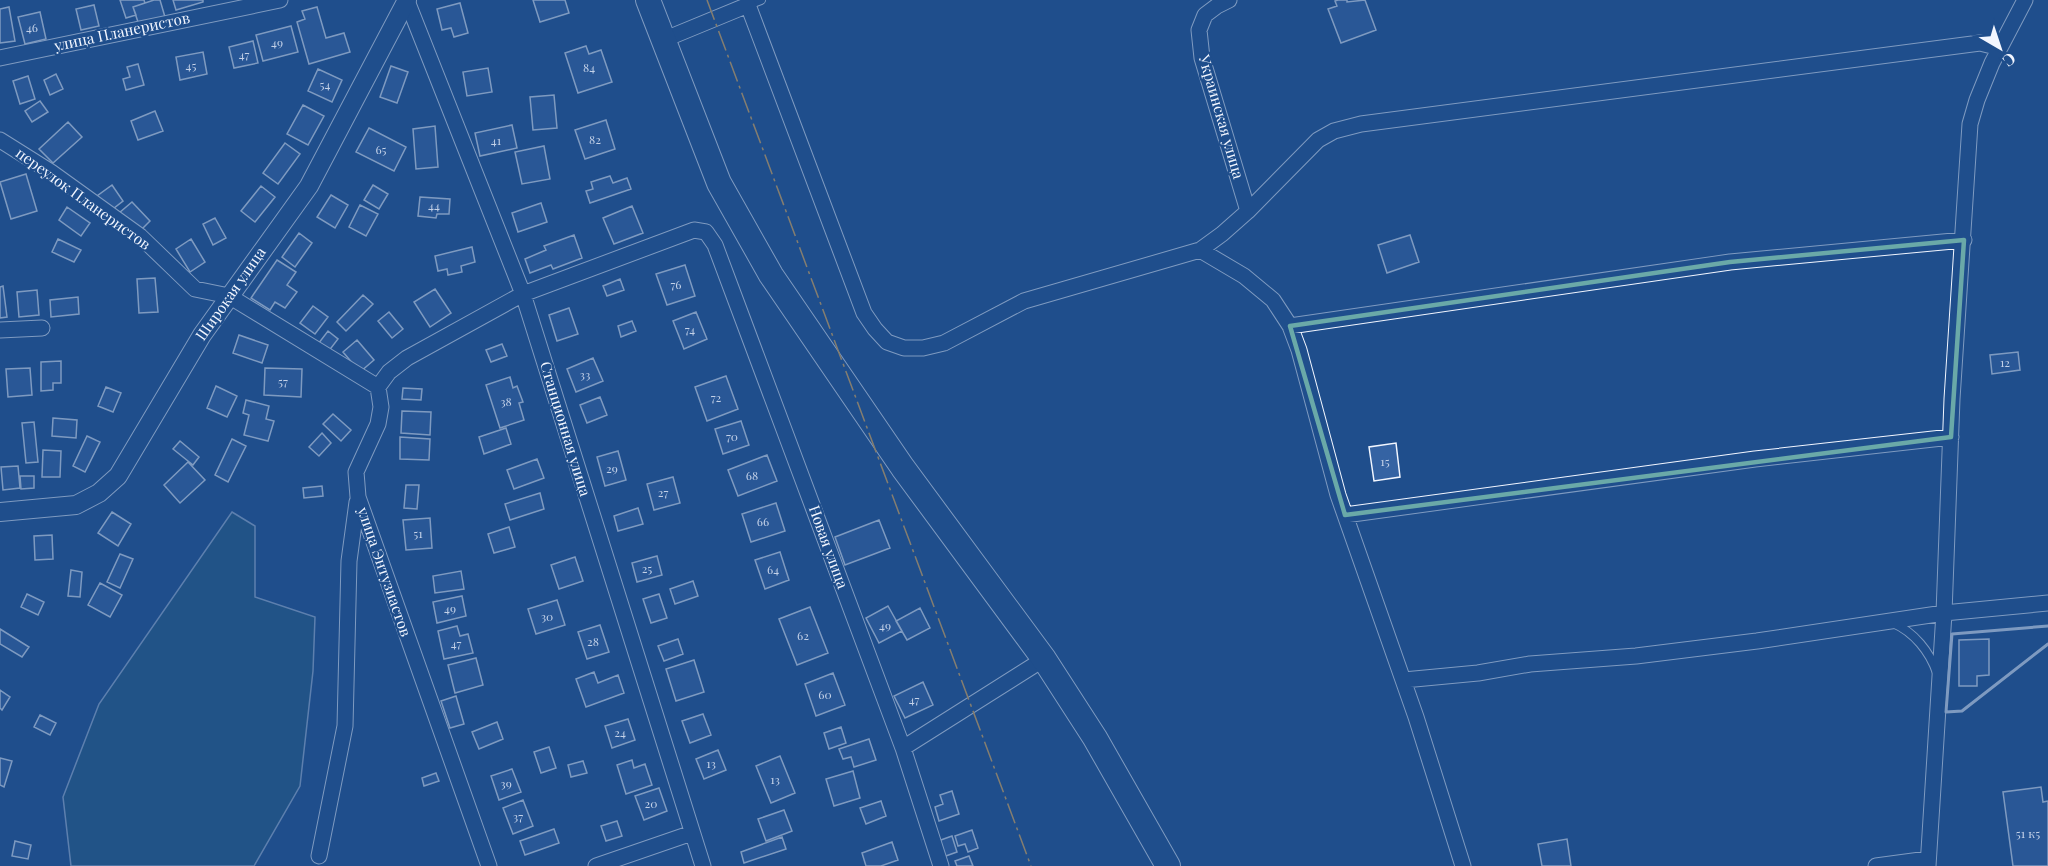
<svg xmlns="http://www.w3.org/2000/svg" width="2048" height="866" font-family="'Playfair Display',serif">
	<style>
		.green { fill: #245a82; stroke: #a8bbd7; stroke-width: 1.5 }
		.building { fill: #3563a3; stroke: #f2f6ff; stroke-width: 1.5 }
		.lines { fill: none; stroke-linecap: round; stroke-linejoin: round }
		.service-casing { stroke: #f2f6ff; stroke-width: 10 }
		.minor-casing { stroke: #f2f6ff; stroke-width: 17 }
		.tertiary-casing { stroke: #f2f6ff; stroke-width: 20 }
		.primary-casing { stroke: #f2f6ff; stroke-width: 26 }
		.service { stroke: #1f4e8c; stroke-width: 8 }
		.minor { stroke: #1f4e8c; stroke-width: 15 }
		.tertiary { stroke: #1f4e8c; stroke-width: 18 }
		.primary { stroke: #1f4e8c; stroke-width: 24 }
		.wall { stroke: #f2f6ff; stroke-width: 3 }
		.power { stroke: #ffb74d; stroke-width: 1.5; stroke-dasharray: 21 4.5 3 4.5; stroke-linecap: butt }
		.marked { fill: none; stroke: #6aa9a8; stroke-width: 4.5; stroke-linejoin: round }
		.labels { text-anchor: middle; stroke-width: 4.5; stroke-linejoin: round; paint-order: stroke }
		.number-label { font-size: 12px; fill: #c3d1e8 }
		.street-label { font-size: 15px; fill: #f2f6ff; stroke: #1f4e8c }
	</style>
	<rect width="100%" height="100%" fill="#1f4e8c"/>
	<path class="green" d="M232,512L255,526V597L315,617L313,671L300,786L254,866H71L63,797L99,704Z"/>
	<path class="building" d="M120,0H144L145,3L133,7L136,15L126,18Z
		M154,0H160L165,17L139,25L133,7Z
		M173,0H203V2L176,10Z
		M533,0H565L569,13L540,22Z
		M1338,0H1347V2L1365,0L1376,30L1341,43L1328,9L1337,6L1335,1Z
		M460,3L468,33L454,37L451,28L442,30L437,9Z
		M94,5L99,26L81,30L76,9Z
		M9,7L15,41L0,43V9Z
		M317,7L326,38L344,33L350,52L309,64L297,22L305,19L302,11Z
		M40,12L46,39L25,44L18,17Z
		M291,26L298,52L263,61L256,35Z
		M253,41L258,63L234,68L229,47Z
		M586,46L589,54L601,50L612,82L578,93L565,53Z
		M203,52L207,74L180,80L176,57Z
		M138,64L144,85L126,90L123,79L130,77L127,67Z
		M391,66L408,72L397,103L380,97Z
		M488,68L492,92L467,96L463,72Z
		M318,69L342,80L332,102L308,91Z
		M56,74L63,89L50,95L44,80Z
		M28,76L35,99L20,104L13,81Z
		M554,95L557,128L533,130L530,97Z
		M40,101L48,112L32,122L25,111Z
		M303,105L324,116L308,145L287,134Z
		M155,111L163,131L138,140L131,121Z
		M606,120L615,149L585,159L575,130Z
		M68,122L82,137L53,163L39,149Z
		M512,125L517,148L480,156L475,133Z
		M435,126L438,167L416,169L413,129Z
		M369,128L406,147L394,171L356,152Z
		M285,143L300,154L278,184L263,173Z
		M544,146L550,179L522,184L515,152Z
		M26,174L37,211L11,219L0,182Z
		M610,176L613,183L627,178L631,189L590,203L586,191L593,189L591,182Z
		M112,185L123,201L109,212L97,196Z
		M373,185L388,194L379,209L364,200Z
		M261,186L275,197L255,222L241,211Z
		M331,195L348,205L335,228L317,217Z
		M420,197L450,199L449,214H437L436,218L418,216Z
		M132,202L150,221L138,233L119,213Z
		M541,203L547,222L518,232L512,213Z
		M360,205L378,214L366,236L349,227Z
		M632,206L643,233L614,244L603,218Z
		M67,207L90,223L81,236L59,220Z
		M215,218L226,238L213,245L203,224Z
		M299,233L312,243L295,267L282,257Z
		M574,235L582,258L553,269L551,265L530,273L525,259L546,250L544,246Z
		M1410,235L1419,262L1387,273L1378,245Z
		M58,239L81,250L74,262L52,252Z
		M191,239L205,262L190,272L176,249Z
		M472,247L475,262L461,266L462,272L448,275L447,269L438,271L435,256Z
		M277,260L296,272L287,285L297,292L285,308L275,302L270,310L251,298Z
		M685,265L695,296L667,305L656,274Z
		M155,278L158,312L139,313L137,279Z
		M620,279L624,290L607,296L603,286Z
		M3,286L7,317L0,318V287Z
		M435,289L451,313L430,327L414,302Z
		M37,290L39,315L19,317L17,292Z
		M363,295L373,304L346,331L337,322Z
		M78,297L79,314L51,317L50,300Z
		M313,306L328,317L315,334L300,323Z
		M569,308L578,334L557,341L549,315Z
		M389,312L403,329L392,338L378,321Z
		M696,312L707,339L684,349L673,321Z
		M632,321L636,331L621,337L618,326Z
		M328,331L338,339L328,352L318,344Z
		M239,335L268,345L262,363L233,353Z
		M357,340L374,360L360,372L343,352Z
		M502,344L507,356L491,362L486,350Z
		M2018,352L2020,370L1992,374L1990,355Z
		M593,358L603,381L576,392L567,369Z
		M61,361V383H53V390L41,391V362Z
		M30,368L32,395L8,397L6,369Z
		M265,368L302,369L301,397L264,395Z
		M726,376L738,409L707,421L695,387Z
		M510,377L513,388L517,386L523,402L519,403L524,420L500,428L486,385Z
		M216,386L237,396L227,417L207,408Z
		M106,387L121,393L113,412L98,406Z
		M403,388L422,389L421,400L402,399Z
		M600,397L607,415L587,423L580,405Z
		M246,400L269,406L266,419L274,421L268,441L244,435L249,415L243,413Z
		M402,411L431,412L430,435L401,433Z
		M333,414L351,430L341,441L323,424Z
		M53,418L77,420L76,438L52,436Z
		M741,421L749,445L723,454L715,429Z
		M34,422L38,462L26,463L22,423Z
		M506,428L511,444L484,454L479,437Z
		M322,433L331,443L319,456L309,447Z
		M87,436L100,442L85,472L73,466Z
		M400,437L430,439L429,460L400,459Z
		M232,439L246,446L228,482L215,475Z
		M180,441L199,457L193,465L173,449Z
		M1396,443L1400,477L1374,481L1369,447Z
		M43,450L61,451L60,477H42Z
		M618,451L626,480L605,486L597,457Z
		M767,455L777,481L738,496L728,470Z
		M537,459L544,478L514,489L507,470Z
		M188,462L205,480L180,503L164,485Z
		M18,466L20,488L3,490L1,467Z
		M20,476H34V488L21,489Z
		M673,477L680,503L654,510L647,484Z
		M406,485H419L417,509L404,508Z
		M322,486L323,496L304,498L303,488Z
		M540,493L544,509L510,520L505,504Z
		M776,503L785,531L751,542L742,514Z
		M638,508L643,524L618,531L614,516Z
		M112,512L131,524L118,546L98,533Z
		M430,518L432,548L406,550L403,520Z
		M879,520L890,548L845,565L835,537Z
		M509,527L515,547L494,553L488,534Z
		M52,535L53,559L35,560L34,536Z
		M780,552L789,580L765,589L755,560Z
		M120,554L133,559L120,588L107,582Z
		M657,556L662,575L637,582L632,563Z
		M575,557L583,581L559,589L551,565Z
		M71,570L82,572L80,597L68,596Z
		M461,571L464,589L435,593L433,576Z
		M693,581L698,596L675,604L670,589Z
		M100,583L122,595L110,617L88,605Z
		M27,594L44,602L38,615L21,607Z
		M659,594L667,618L651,623L643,599Z
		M462,596L466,616L437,623L433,602Z
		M557,600L565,625L536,634L528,609Z
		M888,606L902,631L879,643L866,618Z
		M810,607L828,653L797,665L779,619Z
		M920,608L930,628L907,640L896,621Z
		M600,625L609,652L587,659L578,632Z
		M457,626L460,636L468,634L473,653L444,659L438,631Z
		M0,629L29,647L22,657L0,644Z
		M678,639L683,654L664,661L658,646Z
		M1989,639V675L1977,676V686H1959V640Z
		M476,658L483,685L455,693L448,665Z
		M694,660L704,692L676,701L666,669Z
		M594,672L598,683L618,675L624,693L586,707L576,679Z
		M833,673L845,705L816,716L805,684Z
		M923,682L933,705L905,718L894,696Z
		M0,690L10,697L2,710L0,708Z
		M456,696L464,724L450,728L441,701Z
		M703,714L711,735L690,743L682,721Z
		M40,715L56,723L50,735L34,727Z
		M628,719L635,740L612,748L605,726Z
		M497,722L503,739L479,749L472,732Z
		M841,727L846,743L829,749L824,733Z
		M869,739L876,760L854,767L851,757L843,759L839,749Z
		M549,747L556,768L541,773L534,752Z
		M718,750L726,770L704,779L696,759Z
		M780,756L795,793L771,803L756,766Z
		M0,758L12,761L4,787L0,785Z
		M632,760L634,768L645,764L652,785L626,794L617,765Z
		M583,761L587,773L571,777L568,765Z
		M512,769L521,792L499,800L491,776Z
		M853,771L860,798L834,806L826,779Z
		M436,773L439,781L424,786L422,778Z
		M2041,787L2043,802L2048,801V866H2013L2003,792Z
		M659,788L667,811L644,820L635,796Z
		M952,791L959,814L939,821L935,807L943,804L940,795Z
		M523,800L533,826L513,834L503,808Z
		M881,801L886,816L866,824L860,808Z
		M784,810L792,831L766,841L758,819Z
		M617,821L622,836L606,841L601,826Z
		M554,829L559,843L525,855L520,841Z
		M972,830L978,848L968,852L965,844L958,846L955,836Z
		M952,836L957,852L943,857L938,841Z
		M782,837L786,849L744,863L741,852Z
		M1567,839L1571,866H1542L1538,844Z
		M15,841L31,845L28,859L12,856Z
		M892,842L898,860L881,866H866L862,853Z
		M969,856L973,866H957L955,861Z"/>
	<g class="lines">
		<g class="service-casing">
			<path id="service" d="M748,5L761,0
				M1893,623C1914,632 1930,652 1937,673"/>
		</g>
		<g class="minor-casing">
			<path id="minor" d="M1229,0L1217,6L1205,15L1199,30L1202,58L1248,211
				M407,1L523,294L703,866
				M663,40L748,5L864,313L875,329L887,342L904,348H923L944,343L1024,301L1200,250L1222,234L1248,211L1318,140L1334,131L1361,124L1980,43L2000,48
				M0,58L280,0
				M0,140L51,172L140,236L195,289L229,296L378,387
				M1200,250L1244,276L1273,300L1290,326L1299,350L1338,495L1416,717L1463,866
				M1290,326L1730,262L1964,240
				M0,330L42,328
				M1345,515L1755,459L1951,437
				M1404,680L1478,673L1530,664L1636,656L1757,641L1944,613L2048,603
				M903,748L1044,659
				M319,856L345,726L349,561L357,502
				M489,866L358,497L356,472L378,424L381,407L378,387L389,372L407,358L523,294L694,230L706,232L715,245L903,748L941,866
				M596,866L692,833
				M1876,866L1928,859
				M1928,866L1944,613L1952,399L1970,124L1977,100L1992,63L2025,0"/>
		</g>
		<g class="tertiary-casing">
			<path id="tertiary" d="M0,512L76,505L99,493L118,476L202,335L309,186L407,0"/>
		</g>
		<g class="primary-casing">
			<path id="primary" d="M648,0L719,183L771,275L903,468L1044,659L1095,738L1168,866"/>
		</g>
		<use href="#service" class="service"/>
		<use href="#minor" class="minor"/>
		<use href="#tertiary" class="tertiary"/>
		<use href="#primary" class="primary"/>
		<path class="wall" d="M2048,626L1952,634L1946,712L1962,711L2048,644"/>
		<path class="power" d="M707,0L1031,866"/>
	</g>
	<path d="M0 0H2048V866H0ZM1964,240L1951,437L1345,515L1290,326L1730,262Z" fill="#1f4e8c" fill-opacity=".55" fill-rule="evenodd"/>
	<path class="marked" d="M1964,240L1951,437L1345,515L1290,326L1730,262Z"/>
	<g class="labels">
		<g class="number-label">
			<text x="32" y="32">46</text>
			<text x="277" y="47">49</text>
			<text x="244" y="59">47</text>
			<text x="191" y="70">45</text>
			<text x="589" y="72">84</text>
			<text x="325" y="89">54</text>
			<text x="595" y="144">82</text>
			<text x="496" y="145">41</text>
			<text x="381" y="154">65</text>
			<text x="434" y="210">44</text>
			<text x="676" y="289">76</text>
			<text x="690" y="334">74</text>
			<text x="2005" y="367">12</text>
			<text x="585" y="379">33</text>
			<text x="283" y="386">57</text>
			<text x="716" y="402">72</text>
			<text x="506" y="406">38</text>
			<text x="732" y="441">70</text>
			<text x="1385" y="466">15</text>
			<text x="612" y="473">29</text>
			<text x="752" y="480">68</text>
			<text x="663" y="497">27</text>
			<text x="763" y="526">66</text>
			<text x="418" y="538">51</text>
			<text x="647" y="573">25</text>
			<text x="773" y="574">64</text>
			<text x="450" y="613">49</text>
			<text x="547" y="621">30</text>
			<text x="885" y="630">49</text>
			<text x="803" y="640">62</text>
			<text x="593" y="646">28</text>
			<text x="456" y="648">47</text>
			<text x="825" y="699">60</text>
			<text x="914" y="704">47</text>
			<text x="620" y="737">24</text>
			<text x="711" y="768">13</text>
			<text x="775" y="784">13</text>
			<text x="506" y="788">39</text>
			<text x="651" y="808">20</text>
			<text x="518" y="821">37</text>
			<text x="2028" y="838">51 к5</text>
		</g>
		<g class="street-label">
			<text transform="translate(122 32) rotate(-12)" y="5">улица Планеристов</text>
			<text transform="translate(1221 117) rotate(74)" y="5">Украинская улица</text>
			<text transform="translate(83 199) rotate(36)" y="5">переулок Планеристов</text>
			<text transform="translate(231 294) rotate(-55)" y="5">Широкая улица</text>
			<text transform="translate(565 429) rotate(73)" y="5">Станционная улица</text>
			<text transform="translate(828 547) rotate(70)" y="5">Новая улица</text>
			<text transform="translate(384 572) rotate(71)" y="5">улица Энтузиастов</text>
		</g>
	</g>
	<g transform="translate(2000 48) rotate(141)" stroke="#1f4e8c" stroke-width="4.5" paint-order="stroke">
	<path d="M0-4.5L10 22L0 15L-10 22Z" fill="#f2f6ff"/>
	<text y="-9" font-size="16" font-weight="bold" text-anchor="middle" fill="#f2f6ff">С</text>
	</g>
</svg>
